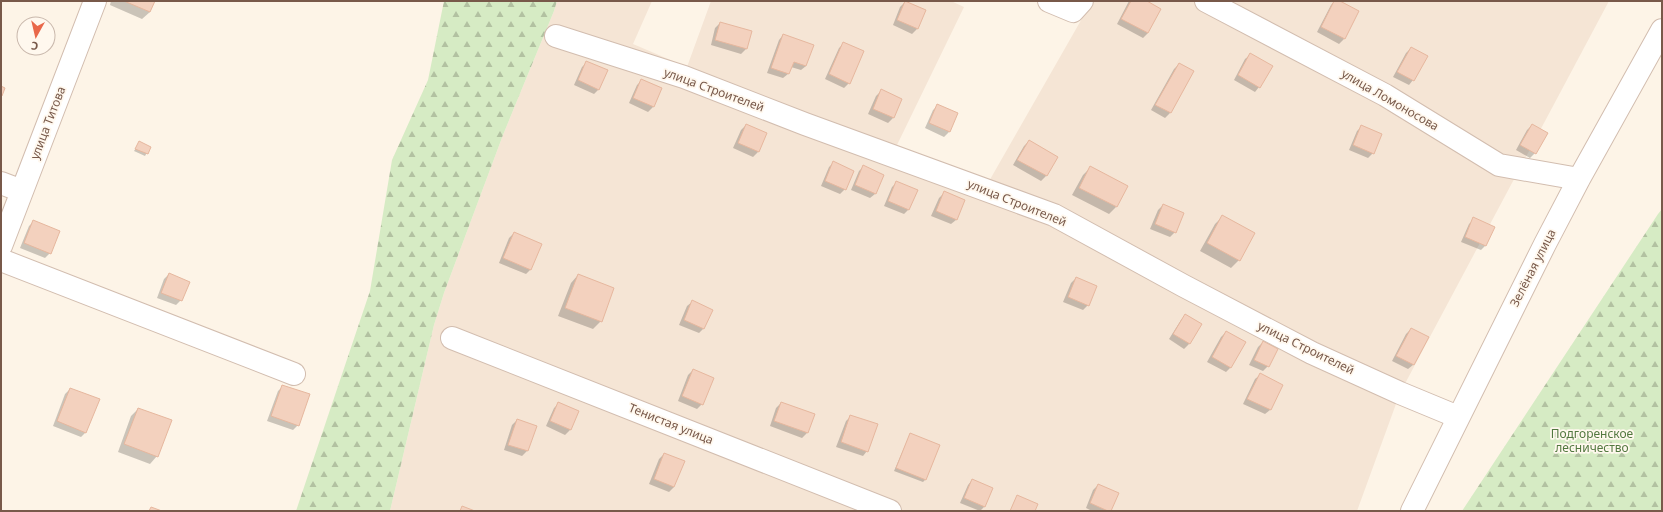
<svg xmlns="http://www.w3.org/2000/svg" width="1663" height="512" font-family="'Noto Sans',sans-serif">
	<style>
		.residential { fill: #f5e5d5 }
		.forest { fill: url(#forest-firs) }
		.shadow { fill: #0003 }
		.building { fill: #f3d1be; stroke: #e6b79e }
		.lines { fill: none; stroke-linecap: round; stroke-linejoin: round }
		.minor-casing { stroke: #d2bdaf; stroke-width: 24 }
		.minor { stroke: #fff; stroke-width: 22 }
		.labels { text-anchor: middle; stroke-width: 3.5; stroke-linejoin: round; paint-order: stroke }
		.street-label { font-size: 12px; fill: #78594a; stroke: #fff8ee }
		.park-label { font-size: 12px; fill: #52783f; stroke: #fff8ee }
	</style>
	<defs>
		<pattern id="forest-firs" width="22" height="20" patternUnits="userSpaceOnUse"><rect width="22" height="20" fill="#d6ebc4"/><path d="M5 1l3.5 6h-7zM16 11l3.5 6h-7z" fill="#b2c1a1"/></pattern>
	</defs>
	<rect width="100%" height="100%" fill="#fdf4e7"/>
	<path class="residential" d="M557,1H652L633,44L687,67L711,1H951L964,7L897,145L988,183L1092,1H1609L1400,393L1357,511H390L434,325L444,293L503,135L554,11Z"/>
	<path class="forest" d="M444,1H557L554,11L503,135L444,293L434,325L390,511H296L370,291L392,160L428,80Z
		M1662,209V511H1462L1658,214Z"/>
	<path class="shadow" d="M111,1H154L150,12L142,19L110,5Z
		M1129,1H1144L1148,33L1143,38L1117,24Z
		M1335,1H1338L1358,12L1344,39L1339,44L1317,32L1331,5Z
		M905,2L925,10L917,29L912,34L893,25L900,7Z
		M720,23L746,49L741,54L711,45L715,28Z
		M783,35L806,66L801,70L791,67L788,74L783,78L767,73L779,40Z
		M844,43L849,83L844,88L825,79L839,48Z
		M1411,48L1413,80L1409,85L1393,77L1406,53Z
		M1250,55L1259,87L1255,92L1234,80L1245,59Z
		M587,62L599,89L594,94L574,85L582,67Z
		M1179,64L1192,72L1170,113L1165,118L1151,110L1174,69Z
		M642,80L661,88L653,107L648,112L629,103L637,85Z
		M881,91L901,99L893,118L888,123L868,114L876,96Z
		M938,105L949,132L944,137L925,128L933,110Z
		M746,125L766,133L758,152L753,157L733,148L741,130Z
		M1532,125L1535,153L1530,158L1516,150L1527,130Z
		M1362,126L1373,153L1368,158L1349,150L1357,131Z
		M1029,141L1057,157L1046,176L1041,181L1013,165L1024,146Z
		M139,143L150,147L145,156L134,151Z
		M834,162L845,189L840,194L821,186L829,167Z
		M863,167L875,194L870,198L851,190L859,171Z
		M1090,168L1116,207L1109,214L1072,195L1083,175Z
		M897,182L909,209L904,214L884,206L892,187Z
		M944,193L964,201L956,220L951,224L931,216L939,198Z
		M1163,205L1175,232L1170,237L1150,229L1158,210Z
		M1222,217L1239,260L1231,268L1200,251L1215,224Z
		M1474,219L1485,246L1481,250L1461,242L1469,224Z
		M34,221L50,253L45,258L20,248L29,226Z
		M514,233L531,269L526,274L499,263L509,238Z
		M169,274L181,300L176,305L157,298L164,279Z
		M578,275L601,321L593,329L558,316L571,283Z
		M1076,278L1088,305L1083,310L1063,302L1071,283Z
		M692,302L704,328L699,333L679,325L687,306Z
		M1186,315L1201,324L1189,344L1184,349L1169,339L1181,320Z
		M1411,329L1413,365L1408,369L1392,361L1406,334Z
		M1226,332L1231,367L1226,372L1207,362L1221,337Z
		M1263,342L1268,366L1263,371L1249,365L1258,347Z
		M693,370L702,404L697,409L678,401L688,375Z
		M1260,375L1270,410L1265,414L1243,404L1255,379Z
		M283,386L298,425L293,430L267,421L278,391Z
		M70,389L86,432L81,437L53,426L65,394Z
		M559,403L578,411L570,430L565,435L546,426L554,408Z
		M781,403L807,433L802,438L770,426L776,408Z
		M138,409L157,456L150,464L118,452L131,416Z
		M851,416L867,451L863,456L836,447L846,421Z
		M517,420L535,426L527,451L522,456L504,450L512,425Z
		M910,434L925,480L923,482L894,471Z
		M664,454L674,487L669,492L649,484L659,459Z
		M972,480L992,489L984,507L980,511L960,503L968,485Z
		M1098,485L1110,511H1092L1086,508L1093,490Z
		M1017,496L1034,511H1010Z"/>
	<path class="building" d="M124,1H155L150,12Z
		M905,1L926,10L918,29L897,20Z
		M1131,1H1147L1161,9L1148,33L1121,19Z
		M1334,1H1340L1359,11L1345,39L1321,27Z
		M720,22L752,31L747,49L715,40Z
		M783,34L814,45L806,66L794,62L789,74L771,68Z
		M843,42L864,51L850,84L829,74Z
		M1411,47L1428,56L1414,81L1397,72Z
		M1250,53L1273,66L1260,88L1238,75Z
		M586,61L608,70L599,90L578,80Z
		M1179,63L1194,71L1171,113L1155,105Z
		M641,79L662,88L654,107L633,98Z
		M1,86L5,88L2,96H1Z
		M881,89L902,99L894,118L873,109Z
		M937,104L958,113L950,132L929,123Z
		M746,124L767,133L759,152L738,143Z
		M1532,124L1548,133L1536,154L1520,145Z
		M1361,125L1382,134L1374,154L1353,145Z
		M1029,140L1058,157L1047,176L1017,160Z
		M139,141L151,147L148,154L135,149Z
		M833,161L854,171L846,190L825,181Z
		M863,165L884,175L876,194L855,185Z
		M1090,166L1128,186L1117,207L1079,188Z
		M896,181L918,190L909,210L888,201Z
		M944,191L965,200L957,220L936,211Z
		M1163,204L1184,213L1176,233L1155,224Z
		M1222,215L1255,233L1240,261L1207,243Z
		M1473,217L1495,227L1486,246L1465,237Z
		M33,220L60,231L51,254L24,243Z
		M514,232L542,244L531,270L503,258Z
		M169,273L190,282L182,301L161,293Z
		M578,274L614,288L602,322L565,308Z
		M1076,277L1097,286L1089,306L1068,297Z
		M692,300L713,310L704,329L684,320Z
		M1185,314L1202,324L1190,344L1173,334Z
		M1411,328L1429,337L1414,365L1396,356Z
		M1226,331L1246,342L1231,368L1212,357Z
		M1263,341L1278,349L1269,367L1254,360Z
		M693,369L714,378L703,405L682,396Z
		M1260,373L1283,385L1271,410L1247,399Z
		M282,385L310,394L299,426L271,416Z
		M70,388L100,399L86,433L57,421Z
		M558,402L579,411L571,430L550,421Z
		M781,402L815,414L808,433L774,421Z
		M138,408L172,420L158,457L124,444Z
		M850,415L878,424L868,452L841,442Z
		M517,419L537,426L528,451L508,445Z
		M910,433L940,445L926,480L896,468Z
		M664,453L685,461L674,487L654,479Z
		M972,479L993,488L985,507L964,498Z
		M1098,484L1119,493L1111,511H1108L1090,503Z
		M1017,495L1038,504L1035,511H1010Z
		M462,506L475,511H460Z
		M151,507L162,511H149Z"/>
	<g class="lines">
		<g class="minor-casing">
			<path id="minor" d="M1049,1L1073,11L1082,1
				M1206,1L1385,95L1499,165L1579,179
				M556,36L684,77L805,124L1054,215L1184,286L1312,353L1400,393L1458,417
				M1,183L22,191
				M1,246L95,1
				M1,260L294,374
				M452,338L890,511
				M1412,511L1545,244L1579,179L1662,30"/>
		</g>
		<use href="#minor" class="minor"/>
	</g>
	<g class="labels">
		<g class="street-label">
			<text transform="translate(714 90) rotate(20)" y="4">улица Строителей</text>
			<text transform="translate(1390 100) rotate(30)" y="4">улица Ломоносова</text>
			<text transform="translate(48 123) rotate(-69)" y="4">улица Титова</text>
			<text transform="translate(1017 203) rotate(22)" y="4">улица Строителей</text>
			<text transform="translate(1533 268) rotate(-63)" y="4">Зелёная улица</text>
			<text transform="translate(1306 348) rotate(26)" y="4">улица Строителей</text>
			<text transform="translate(671 424) rotate(22)" y="4">Тенистая улица</text>
		</g>
		<g class="park-label">
			<text x="1592" y="438">Подгоренское<tspan x="1592" dy="14">лесничество</tspan></text>
		</g>
	</g>
	<rect width="1663" height="512" fill="none" stroke="#78594a" stroke-width="4"/>
	<g transform="translate(36 36) rotate(188)"><circle r="19" fill="#fff8ee" stroke="#c9b8ac"/>
	<path d="M0-3L7 15L0 10L-7 15Z" fill="#e9684a"/>
	<text y="-6" font-size="11" font-weight="bold" text-anchor="middle" fill="#78594a">С</text>
	</g>
</svg>
